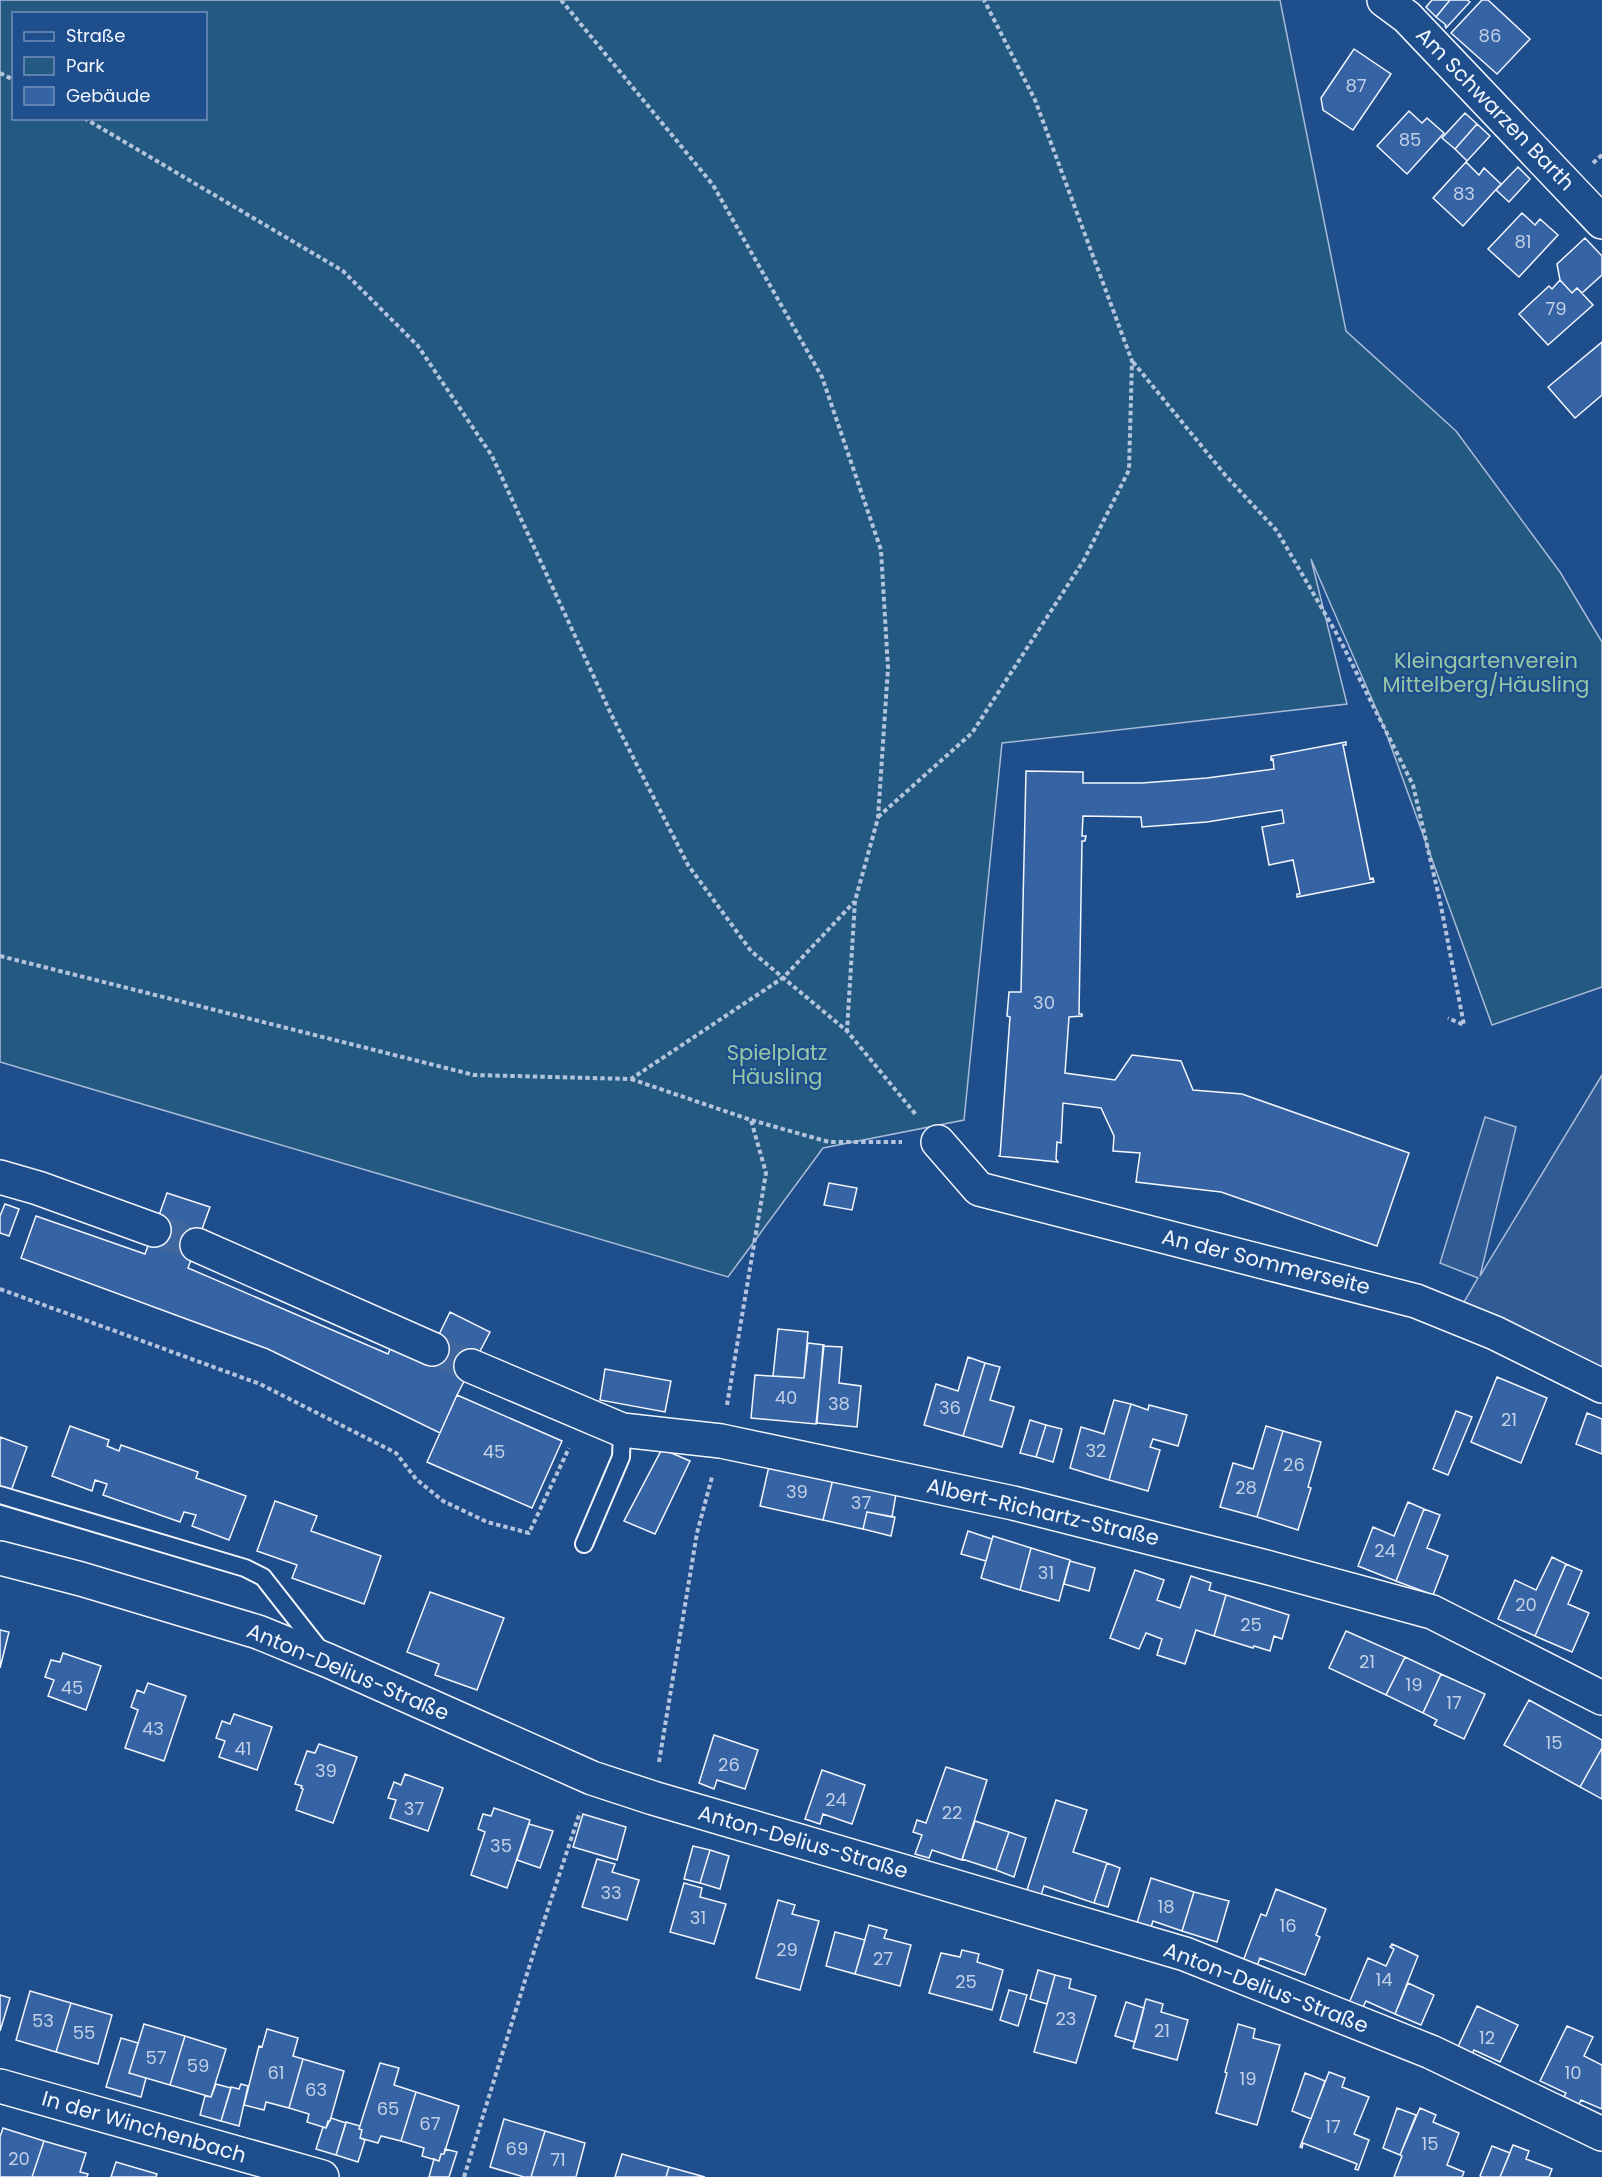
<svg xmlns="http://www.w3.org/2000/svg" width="1602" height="2177" font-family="Poppins,sans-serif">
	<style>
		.green { fill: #245a82; stroke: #a8bbd7; stroke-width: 1.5; fill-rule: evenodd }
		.parking { fill: #305b95; stroke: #a8bbd7; stroke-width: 1.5 }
		.building { fill: #3563a3; stroke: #f2f6ff; stroke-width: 1.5 }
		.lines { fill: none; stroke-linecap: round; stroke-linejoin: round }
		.street-tunnel { stroke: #3f679d; stroke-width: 33; stroke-dasharray: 33 16; stroke-linecap: butt }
		.lane-casing { stroke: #f2f6ff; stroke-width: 20 }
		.street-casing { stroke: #f2f6ff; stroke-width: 36 }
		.path { stroke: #b3c4dc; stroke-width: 4; stroke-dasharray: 4.5 3; stroke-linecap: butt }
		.lane { stroke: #1f4e8c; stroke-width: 16 }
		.street { stroke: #1f4e8c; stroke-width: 33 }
		.labels { text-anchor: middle; stroke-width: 4.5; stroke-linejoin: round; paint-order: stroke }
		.number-label { font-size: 18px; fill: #c3d1e8 }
		.street-label { font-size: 21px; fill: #f2f6ff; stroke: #1f4e8c }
		.park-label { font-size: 21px; fill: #97c8a6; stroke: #1f4e8c }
	</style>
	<rect width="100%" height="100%" fill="#1f4e8c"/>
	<path class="green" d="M0,0H1280L1346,331L1456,431L1560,572L1602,642V987L1492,1025L1384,727L1311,559L1347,704L1002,743L964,1120L823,1148L728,1277L0,1062ZM14,14H206V118H14Z"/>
	<path class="parking" d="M1602,1075V1372L1464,1302L1478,1278L1440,1263L1485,1117L1516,1127L1480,1276Z"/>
	<path class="building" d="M1432,0H1450L1436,17L1426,7Z
		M1450,0H1467L1470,2L1446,28L1445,26L1446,25L1436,17Z
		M1482,0H1488L1530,39L1497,74L1451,33Z
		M1354,49L1391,74L1353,130L1323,110L1321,98Z
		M1409,111L1422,123L1427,118L1444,133L1407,174L1377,146Z
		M1465,113L1477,124L1455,149L1442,138Z
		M1477,124L1490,136L1467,161L1455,149Z
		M1466,162L1479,175L1484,168L1501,184L1463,226L1433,198Z
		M1518,167L1530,179L1509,202L1496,190Z
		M1522,213L1535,225L1540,219L1558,235L1519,277L1488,249Z
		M1585,238L1602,256V275L1582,293L1577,288L1572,293L1560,280L1557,264Z
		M1560,280L1572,293L1577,288L1593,305L1548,345L1519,314L1549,286L1552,289Z
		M1602,342V395L1575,418L1548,387Z
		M1346,742V745H1343L1370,879L1373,878L1374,882L1297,897V894H1300L1293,860L1269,865L1262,827L1284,823L1282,810L1207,822L1142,827L1141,817L1083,816L1082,836H1086L1085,841H1082L1079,1014H1082V1016L1069,1017L1065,1073L1115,1080L1132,1055L1181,1061L1193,1090L1242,1094L1409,1153L1377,1246L1221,1192L1136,1182L1140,1153L1113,1151L1114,1136L1101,1108L1063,1103L1061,1143L1057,1142L1056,1159L1058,1162L998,1156H1000L1010,1017L1007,1016L1009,992H1021L1026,771L1083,772V783H1142L1207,778L1274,769L1273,759L1271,760V756Z
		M829,1183L857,1188L852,1210L824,1205Z
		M167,1193L210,1207L201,1232L158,1218Z
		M5,1204L19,1209L9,1236L0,1233V1216Z
		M36,1216L145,1254L158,1218L201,1232L188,1268L388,1354L394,1340L429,1355L450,1312L490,1332L457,1395L440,1433L268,1349L21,1258Z
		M778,1329L808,1332L804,1378L773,1376Z
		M808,1343L824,1345L816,1424L751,1418L755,1375L804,1378Z
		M823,1346L842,1347L839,1383L861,1386L857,1427L817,1423Z
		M968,1357L985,1363L963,1436L924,1425L936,1384L958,1391Z
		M985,1363L1000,1367L990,1400L1014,1407L1002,1447L963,1436Z
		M605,1369L671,1381L665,1412L600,1400Z
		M1497,1377L1547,1398L1521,1463L1471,1442Z
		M457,1395L562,1441L532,1508L427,1462Z
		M1114,1400L1131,1404L1109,1480L1070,1468L1081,1427L1104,1434Z
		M1131,1404L1148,1410L1149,1405L1187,1415L1178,1446L1153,1439L1150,1447L1160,1450L1148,1491L1109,1480Z
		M1456,1411L1472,1417L1448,1475L1433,1469Z
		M1587,1413L1602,1419V1454L1576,1444Z
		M1030,1420L1046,1425L1036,1457L1020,1453Z
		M1046,1425L1062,1429L1053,1462L1036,1457Z
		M70,1426L109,1440L107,1446L119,1451L121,1445L198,1472L196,1478L246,1496L229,1540L192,1526L196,1515L184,1512L180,1522L103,1495L107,1484L95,1480L92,1491L52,1476Z
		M1266,1426L1283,1431L1257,1517L1220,1507L1233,1463L1253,1469Z
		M1283,1431L1321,1442L1308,1487L1311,1488L1298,1530L1257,1517Z
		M0,1437L27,1447L11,1491L0,1487Z
		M662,1449L690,1461L655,1534L624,1521Z
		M769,1466L833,1479L823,1520L760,1506Z
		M833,1479L896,1494L892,1517L867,1512L863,1529L823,1520Z
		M275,1501L317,1516L311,1531L381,1556L364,1604L292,1578L297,1565L257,1551Z
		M1408,1502L1424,1509L1396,1581L1358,1566L1373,1527L1394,1536Z
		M1424,1509L1440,1515L1427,1548L1448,1556L1433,1595L1396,1581Z
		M867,1512L895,1517L891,1536L863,1529Z
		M968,1531L992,1539L986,1561L961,1554Z
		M993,1536L1031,1548L1020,1590L981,1578Z
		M1031,1548L1070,1560L1059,1601L1020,1590Z
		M1552,1557L1566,1564L1535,1636L1498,1619L1515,1580L1536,1590Z
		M1070,1561L1095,1568L1089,1591L1064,1584Z
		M1566,1564L1582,1571L1568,1604L1589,1613L1572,1652L1535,1636Z
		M1135,1570L1164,1580L1157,1600L1180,1608L1191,1576L1211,1583L1209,1590L1226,1595L1214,1636L1196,1630L1185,1664L1157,1655L1162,1639L1146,1633L1139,1649L1110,1638Z
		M430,1592L504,1618L477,1690L435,1675L439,1664L407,1652Z
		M1226,1595L1289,1615L1282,1639L1274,1636L1270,1651L1254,1646L1253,1648L1214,1636Z
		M0,1630L9,1632L0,1668Z
		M1346,1631L1405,1657L1386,1695L1329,1668Z
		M63,1653L101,1666L86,1710L48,1696L54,1680L45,1677L51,1660L60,1662Z
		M1405,1657L1441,1674L1423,1713L1386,1695Z
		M1441,1674L1485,1694L1464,1739L1434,1725L1437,1720L1423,1713Z
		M148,1683L186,1696L164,1761L125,1748L138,1710L131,1707L137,1690L144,1693Z
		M1529,1700L1602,1740V1748L1580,1787L1504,1745Z
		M234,1714L272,1727L257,1770L219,1757L225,1741L216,1738L222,1721L230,1724Z
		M714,1735L758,1750L745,1789L717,1780L714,1789L699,1783Z
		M319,1744L357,1757L333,1823L296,1810L303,1789L301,1788L302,1786L295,1784L307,1751L315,1753Z
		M1602,1748V1799L1580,1787Z
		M946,1767L987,1780L962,1860L932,1850L929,1858L915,1854L922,1835L913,1832L917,1820L926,1823Z
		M822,1770L865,1785L852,1824L823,1814L820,1824L805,1819Z
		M405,1774L443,1788L428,1831L390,1818L396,1800L388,1798L394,1782L401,1785Z
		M1056,1800L1087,1810L1073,1852L1107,1863L1094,1903L1044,1886L1041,1895L1027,1890Z
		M494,1808L530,1820L507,1888L471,1875L485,1832L478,1829L483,1814L491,1816Z
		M583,1814L626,1827L617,1860L573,1847Z
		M975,1821L1009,1832L996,1870L962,1859Z
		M529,1824L553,1831L540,1868L517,1860Z
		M1009,1832L1026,1838L1014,1877L996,1870Z
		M693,1846L710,1850L700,1883L684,1879Z
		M710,1850L729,1856L720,1889L700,1883Z
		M597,1859L615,1864L612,1872L639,1880L627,1920L582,1907Z
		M1107,1863L1120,1868L1108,1907L1094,1903Z
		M1151,1878L1194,1892L1182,1931L1153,1921L1150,1930L1136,1926Z
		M684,1883L702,1888L700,1897L726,1904L714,1944L670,1932Z
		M1276,1889L1326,1909L1316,1935L1320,1937L1305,1975L1260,1958L1257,1966L1243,1961L1261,1914L1266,1916Z
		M1194,1892L1229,1901L1217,1942L1182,1931Z
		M778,1900L795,1905L792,1914L819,1921L800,1990L756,1978Z
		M869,1925L887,1930L884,1938L911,1945L900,1986L855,1974Z
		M835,1932L865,1940L855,1974L826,1966Z
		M1392,1944L1418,1956L1395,2014L1366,2001L1362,2009L1349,2003L1368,1958L1386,1966L1394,1949L1390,1947Z
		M962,1950L979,1954L977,1962L1003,1970L992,2010L929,1993L941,1953L960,1957Z
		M1038,1970L1055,1975L1047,2004L1030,1999Z
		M1055,1975L1071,1979L1069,1988L1096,1996L1076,2063L1034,2052Z
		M1408,1983L1434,1995L1421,2025L1395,2014Z
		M1009,1990L1027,1995L1018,2026L1000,2020Z
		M30,1991L71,2003L56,2052L16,2040Z
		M0,1995L10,1998L0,2031Z
		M1146,1999L1163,2004L1161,2012L1188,2020L1177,2060L1133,2048Z
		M1126,2002L1144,2008L1135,2042L1115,2036Z
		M71,2003L112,2015L98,2064L56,2052Z
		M1477,2006L1518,2025L1500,2062L1474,2050L1470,2058L1456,2051Z
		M144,2024L185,2036L170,2085L129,2073Z
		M1238,2024L1255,2029L1253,2038L1280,2045L1257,2125L1216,2113L1227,2073L1225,2072Z
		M1567,2026L1593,2037L1584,2056L1602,2065V2109L1581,2100L1577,2108L1562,2100L1566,2093L1540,2081Z
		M267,2029L298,2038L293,2056L303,2059L289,2108L266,2102L264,2110L244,2105L259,2046L262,2047Z
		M185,2036L226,2049L211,2097L170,2085Z
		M121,2038L138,2043L129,2073L146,2078L141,2097L106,2087Z
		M303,2059L344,2071L330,2121H328L326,2128L307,2122L309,2114L289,2108Z
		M380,2063L399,2068L394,2085L416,2092L401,2141L381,2136L378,2143L360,2138L362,2130L359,2129Z
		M1329,2072L1345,2078L1342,2087L1369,2097L1354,2134L1369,2140L1358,2170L1355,2169L1357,2164L1303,2143L1302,2148L1300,2147Z
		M1305,2073L1325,2081L1311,2119L1292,2111Z
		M216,2084L231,2088L221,2121L200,2115L205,2096L211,2097Z
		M241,2084L248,2086L239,2126L221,2121L231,2087L239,2089Z
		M416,2092L459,2106L444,2154H441L439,2161L422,2156L424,2148L401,2141Z
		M1397,2108L1416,2115L1400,2155L1383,2148Z
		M1420,2108L1436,2115L1433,2122L1459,2133L1447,2165L1464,2172L1462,2177H1394L1402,2156L1400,2155Z
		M331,2118L346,2123L336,2155L316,2149L323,2127L326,2128Z
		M504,2119L545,2131L531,2177H524L490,2167Z
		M346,2122L360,2126L359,2129L362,2130L360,2138L365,2140L358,2162L336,2155Z
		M3,2128L44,2141L32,2177H0V2137Z
		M545,2131L585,2143L576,2177H531Z
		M44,2141L86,2153L80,2172L88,2174L87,2177H32Z
		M1513,2145L1529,2151L1526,2159L1552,2169L1549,2177H1500Z
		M1492,2146L1510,2153L1500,2177H1482L1480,2176Z
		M445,2149L457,2152L449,2177H429L434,2159L439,2161L441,2154H444Z
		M622,2154L669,2167L666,2177H615Z
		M116,2162L157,2174L156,2177H111Z
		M669,2167L705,2177H666Z"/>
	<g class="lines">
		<path class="street-tunnel" d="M154,1230L197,1245
			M432,1349L471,1366"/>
		<g class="lane-casing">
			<path id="lane" d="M0,1495L245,1568L263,1577L321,1651
				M584,1544L621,1457L622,1430"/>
		</g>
		<g class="street-casing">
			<path id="street" d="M1384,0L1407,17L1602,222
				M938,1142L979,1189L1416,1301L1495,1333L1602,1386
				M0,1177L38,1188L154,1230
				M197,1245L432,1349
				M471,1366L622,1430L721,1441L1013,1503L1262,1566L1432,1612L1602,1698
				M0,1558L81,1579L258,1632L329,1661L592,1778L653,1798L1185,1954L1431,2052L1602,2134
				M0,2086L322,2177"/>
		</g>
		<path class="path" d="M561,0L713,185L822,377L881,550L888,668L878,818L855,901L847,1031
			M0,73L14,80
			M84,118L343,271L418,346L492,456L611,714L688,865L751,951L847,1031L917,1116
			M1593,163L1602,155
			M1133,362L1226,476L1277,531L1338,636L1413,785L1440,901L1464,1025L1448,1018
			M878,817L972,733L1084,560L1129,470L1132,361L1035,100L984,0
			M0,956L474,1075L631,1079L784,977L854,902
			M631,1079L751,1120L829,1142H902
			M0,1289L260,1384L396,1453L416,1479L443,1501L487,1522L529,1533L569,1448
			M727,1405L766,1173L751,1120
			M659,1762L697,1533L712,1477
			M464,2177L536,1945L580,1812"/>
		<use href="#lane" class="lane"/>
		<use href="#street" class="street"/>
	</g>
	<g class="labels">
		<g class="number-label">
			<text x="1490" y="42">86</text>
			<text x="1356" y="92">87</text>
			<text x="1410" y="146">85</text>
			<text x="1464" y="200">83</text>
			<text x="1523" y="248">81</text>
			<text x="1556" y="315">79</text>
			<text x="1044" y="1009">30</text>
			<text x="786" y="1404">40</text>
			<text x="839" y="1410">38</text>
			<text x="950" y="1414">36</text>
			<text x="1509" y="1426">21</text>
			<text x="1096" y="1457">32</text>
			<text x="494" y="1458">45</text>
			<text x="1294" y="1471">26</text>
			<text x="1246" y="1494">28</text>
			<text x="797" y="1498">39</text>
			<text x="861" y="1509">37</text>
			<text x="1385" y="1557">24</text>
			<text x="1046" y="1579">31</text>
			<text x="1526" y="1611">20</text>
			<text x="1251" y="1631">25</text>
			<text x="1367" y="1668">21</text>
			<text x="1414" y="1691">19</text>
			<text x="72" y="1694">45</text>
			<text x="1454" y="1709">17</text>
			<text x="153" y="1735">43</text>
			<text x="1554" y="1749">15</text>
			<text x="243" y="1755">41</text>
			<text x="729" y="1771">26</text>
			<text x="326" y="1777">39</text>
			<text x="836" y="1806">24</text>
			<text x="414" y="1815">37</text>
			<text x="952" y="1819">22</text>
			<text x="501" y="1852">35</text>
			<text x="611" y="1899">33</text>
			<text x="1166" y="1913">18</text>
			<text x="698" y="1924">31</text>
			<text x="1288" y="1932">16</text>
			<text x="787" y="1956">29</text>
			<text x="883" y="1965">27</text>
			<text x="1384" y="1986">14</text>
			<text x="966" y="1988">25</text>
			<text x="1066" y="2025">23</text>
			<text x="43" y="2027">53</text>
			<text x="1162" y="2037">21</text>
			<text x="84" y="2039">55</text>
			<text x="1487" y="2044">12</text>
			<text x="156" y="2064">57</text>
			<text x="198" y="2072">59</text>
			<text x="276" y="2079">61</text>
			<text x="1573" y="2079">10</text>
			<text x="1248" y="2085">19</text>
			<text x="316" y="2096">63</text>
			<text x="388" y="2115">65</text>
			<text x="430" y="2130">67</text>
			<text x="1333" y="2133">17</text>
			<text x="1430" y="2150">15</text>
			<text x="517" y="2155">69</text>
			<text x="19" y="2165">20</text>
			<text x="558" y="2166">71</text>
		</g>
		<g class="street-label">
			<text transform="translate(1495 109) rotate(46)" y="7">Am Schwarzen Barth</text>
			<text transform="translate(1266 1262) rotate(14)" y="7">An der Sommerseite</text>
			<text transform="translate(1043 1512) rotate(13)" y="7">Albert-Richartz-Straße</text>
			<text transform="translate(348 1672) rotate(23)" y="7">Anton-Delius-Straße</text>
			<text transform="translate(803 1842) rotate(16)" y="7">Anton-Delius-Straße</text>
			<text transform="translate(1266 1988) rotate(21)" y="7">Anton-Delius-Straße</text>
			<text transform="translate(144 2127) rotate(16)" y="7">In der Winchenbach</text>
		</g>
		<g class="park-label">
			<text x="1486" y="668">Kleingartenverein<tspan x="1486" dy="24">Mittelberg/Häusling</tspan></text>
			<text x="777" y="1060">Spielplatz<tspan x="777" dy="24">Häusling</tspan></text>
		</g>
	</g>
	<rect x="12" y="12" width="195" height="108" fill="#1f4e8c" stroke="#7391ba" stroke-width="1.5"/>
	<rect x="24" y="32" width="30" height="9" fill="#1f4e8c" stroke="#7391ba" stroke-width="1.5"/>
	<text x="66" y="42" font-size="18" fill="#f2f6ff">Straße</text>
	<rect x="24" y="57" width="30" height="18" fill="#245a82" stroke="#7391ba" stroke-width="1.5"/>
	<text x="66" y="72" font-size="18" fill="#f2f6ff">Park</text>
	<rect x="24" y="87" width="30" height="18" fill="#3563a3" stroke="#7391ba" stroke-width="1.5"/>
	<text x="66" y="102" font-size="18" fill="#f2f6ff">Gebäude</text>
</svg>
